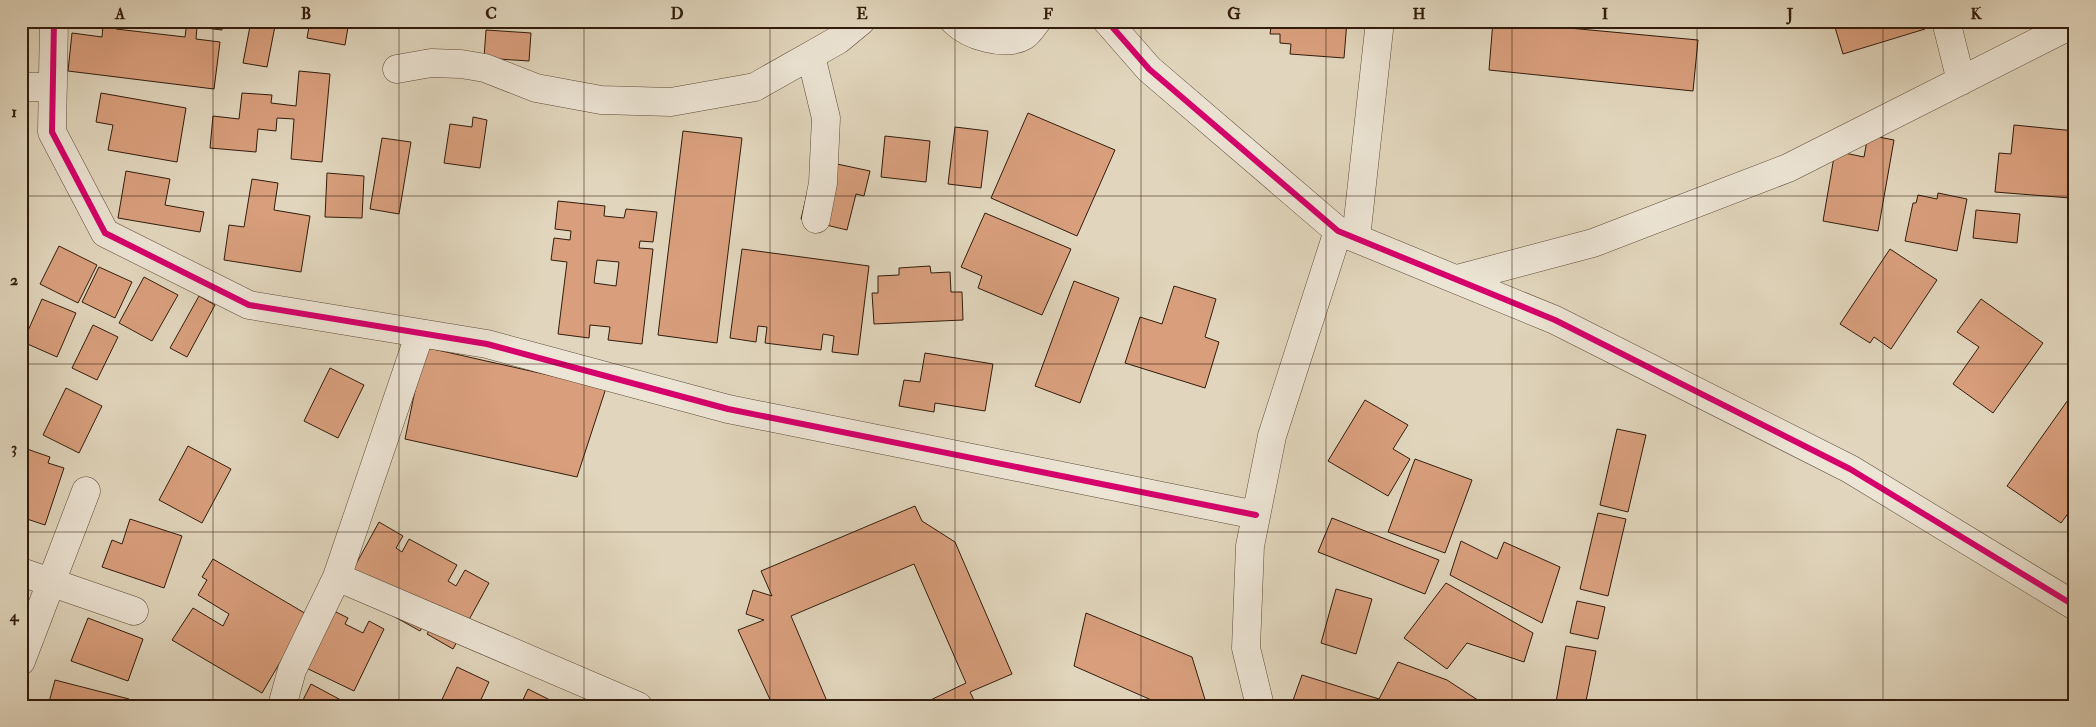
<svg xmlns="http://www.w3.org/2000/svg" width="2096" height="727" font-family="'IM FELL Double Pica',serif">
	<style>
		.building { fill: #d99f7d; stroke: #321c0c; fill-rule: evenodd }
		.lines { fill: none; stroke-linecap: round; stroke-linejoin: round }
		.minor-casing { stroke: #5e4a38; stroke-width: 29 }
		.minor { stroke: #ece4d4; stroke-width: 28 }
		.cycleway-casing { stroke: #ece4d4; stroke-width: 9 }
		.cycleway { stroke: #d6006c; stroke-width: 6 }
		.grid { fill: none; stroke: #321c0c; stroke-width: 1; stroke-opacity: 0.55 }
		.neatline { fill: none; stroke: #321c0c; stroke-width: 2 }
		.grid-label { font-size: 16px; text-anchor: middle; font-weight: bold; fill: #321c0c }
	</style>
	<rect width="100%" height="100%" fill="#e1d6bd"/>
	<filter id="stains"><feTurbulence type="fractalNoise" baseFrequency=".004" numOctaves="4"/><feColorMatrix values="0 0 0 0 .2 0 0 0 0 .09 0 0 0 0 .02 0 0 0 .5 -.17"/></filter>
	<radialGradient id="worn" r=".72"><stop offset=".6" stop-color="#630" stop-opacity="0"/><stop offset="1" stop-color="#630" stop-opacity=".3"/></radialGradient>
	<path class="building" d="M76,21H117L116,29L185,37L187,22L182,21H223L222,30L197,27L196,39L220,42L214,89L68,71L72,33L102,37L103,25Z
		M251,21H276L267,67L243,63Z
		M310,21H349L345,45L307,38Z
		M1262,21H1347L1344,58L1290,54L1291,44L1280,43V34H1270L1271,27L1262,26Z
		M1493,21L1698,40L1693,91L1489,70Z
		M1844,21H1922L1925,29L1843,54L1834,24Z
		M486,30L531,33L529,61L484,58Z
		M299,71L330,74L322,162L291,159L294,119L277,118L276,131L258,129L256,152L210,148L213,116L239,119L242,93L272,95L271,103L296,106Z
		M101,93L186,108L177,162L108,150L113,125L96,122Z
		M1028,113L1115,150L1077,236L991,198Z
		M473,117L487,120L480,168L444,163L450,124L472,127Z
		M2014,125L2075,131L2070,198L1995,192L1999,153L2011,154Z
		M955,127L988,131L981,188L948,184Z
		M683,131L742,138L717,343L658,335Z
		M1868,135L1894,140L1878,231L1823,221L1835,151L1864,157Z
		M885,136L930,141L926,182L881,177Z
		M382,138L411,142L399,214L370,209Z
		M823,161L870,171L864,196L856,194L847,230L801,219L811,177Z
		M126,171L170,179L165,205L204,212L200,232L118,218Z
		M327,173L364,176L362,218L325,217Z
		M252,179L278,183L274,210L310,216L301,272L224,260L229,225L244,227Z
		M1938,193L1967,199L1957,251L1905,241L1913,203H1916L1918,195L1937,199Z
		M558,201L605,206L604,216L624,218L626,209L657,212L653,242L640,241L639,248L653,249L642,344L608,340L610,327L590,325L589,338L558,334L567,262L551,260L554,238L570,240L571,231L555,229ZM597,260L619,262L616,286L594,283Z
		M1976,210L2020,214L2017,243L1973,238Z
		M985,213L1071,249L1042,315L978,288L982,276L961,267Z
		M59,246L97,265L78,303L40,284Z
		M742,249L869,266L858,355L832,352L834,336L823,334L821,350L765,343L767,327L758,326L756,342L730,338Z
		M1890,249L1937,280L1891,349L1874,337L1870,343L1840,324Z
		M930,266L931,273L950,272L951,292H962L963,320L874,324L872,293H878V276L899,275V268Z
		M99,267L132,282L115,318L82,302Z
		M144,277L178,295L152,341L119,323Z
		M1074,281L1119,298L1080,403L1035,386Z
		M1174,286L1216,299L1205,337L1219,342L1205,388L1125,363L1140,317L1162,324Z
		M199,296L215,305L187,357L170,348Z
		M42,299L76,313L57,357L23,342Z
		M1981,299L2043,343L1993,413L1953,384L1979,347L1957,332Z
		M93,325L118,337L97,380L72,368Z
		M424,347L606,388L577,477L405,439Z
		M925,353L993,364L985,411L935,403L934,412L899,406L904,380L920,382Z
		M330,368L364,385L338,438L304,421Z
		M66,388L102,406L79,453L43,435Z
		M2075,390V504L2061,523L2007,486Z
		M1365,400L1408,425L1393,449L1410,459L1388,496L1328,461Z
		M1617,429L1646,435L1628,512L1600,505Z
		M188,446L231,469L202,523L159,500Z
		M27,449L50,457L48,463L64,468L45,525L21,517V456L24,457Z
		M1415,459L1472,480L1445,553L1388,532Z
		M915,506L922,521L955,542L1012,674L970,692L977,706H918L966,683L914,564L791,616L829,706H773L738,630L764,620L746,614L753,590L772,596L761,571Z
		M1598,513L1626,519L1608,596L1580,589Z
		M1332,518L1439,560L1425,594L1318,552Z
		M130,519L182,536L164,588L102,567L112,540L122,544Z
		M379,522L403,536L396,548L402,552L409,539L457,565L448,581L456,586L465,570L489,583L453,649L427,634L438,616L431,613L420,631L343,588Z
		M1461,541L1497,559L1504,542L1560,567L1542,623L1450,575Z
		M213,559L308,615L262,693L172,640L193,608L223,626L229,614L198,595L207,580L202,577Z
		M1446,583L1533,633L1524,662L1467,643L1447,669L1404,638Z
		M1336,589L1372,599L1356,654L1321,643Z
		M1577,601L1605,607L1598,639L1570,633Z
		M330,609L348,618L345,624L363,633L369,621L384,629L354,691L302,666Z
		M1086,613L1192,657L1207,706H1165L1074,666Z
		M88,618L143,639L128,681L71,661Z
		M1566,646L1596,651L1585,706L1556,702Z
		M1398,662L1447,680L1487,706H1291L1302,675L1379,699Z
		M457,667L489,682L478,706H439Z
		M55,680L129,699L127,706H48Z
		M311,684L352,706H300Z
		M528,689L562,706H520Z"/>
	<g class="lines">
		<g class="minor-casing">
			<path id="minor" d="M54,21L52,132L105,233L249,305L487,344L728,409L1256,515
				M954,21C969,36 1005,47 1024,36C1029,33 1033,26 1037,21
				M1107,21L1149,69L1338,231L1555,320L1850,469L2075,606
				M1946,21L1961,81
				M811,56L826,118L823,183L816,219
				M397,69L431,63L461,64L485,68L536,88L601,100L671,102L755,87L838,40L861,21
				M21,87H53
				M1356,238L1380,21
				M1457,279L1593,243L1788,168L2075,23
				M21,572L134,611
				M337,577L638,706
				M21,661L86,491
				M282,706L292,670L337,577L420,333
				M1260,706L1246,648L1250,546L1272,436L1338,231"/>
		</g>
		<use href="#minor" class="minor"/>
		<g class="cycleway-casing">
			<path id="cycleway" d="M54,21L52,132L105,233L249,305L487,344L728,409L1256,515
				M1107,21L1149,69L1338,231L1555,320L1850,469L2075,606"/>
		</g>
		<use href="#cycleway" class="cycleway"/>
	</g>
	<path class="grid" d="M213,21V706M399,21V706M584,21V706M770,21V706M955,21V706M1141,21V706M1326,21V706M1512,21V706M1697,21V706M1883,21V706M21,196H2075M21,364H2075M21,532H2075"/>
	<rect width="2096" height="727" fill="none" stroke="#e1d6bd" stroke-width="55"/>
	<rect x="28" y="28" width="2040" height="672" class="neatline"/>
	<g class="grid-label">
		<text x="120" y="19">A</text>
		<text x="306" y="19">B</text>
		<text x="491" y="19">C</text>
		<text x="677" y="19">D</text>
		<text x="862" y="19">E</text>
		<text x="1048" y="19">F</text>
		<text x="1234" y="19">G</text>
		<text x="1419" y="19">H</text>
		<text x="1605" y="19">I</text>
		<text x="1790" y="19">J</text>
		<text x="1976" y="19">K</text>
		<text x="14" y="117">1</text>
		<text x="14" y="285">2</text>
		<text x="14" y="453">3</text>
		<text x="14" y="621">4</text>
	</g>
	<rect width="100%" height="100%" filter="url(#stains)"/>
	<rect width="100%" height="100%" fill="url(#worn)"/>
</svg>
